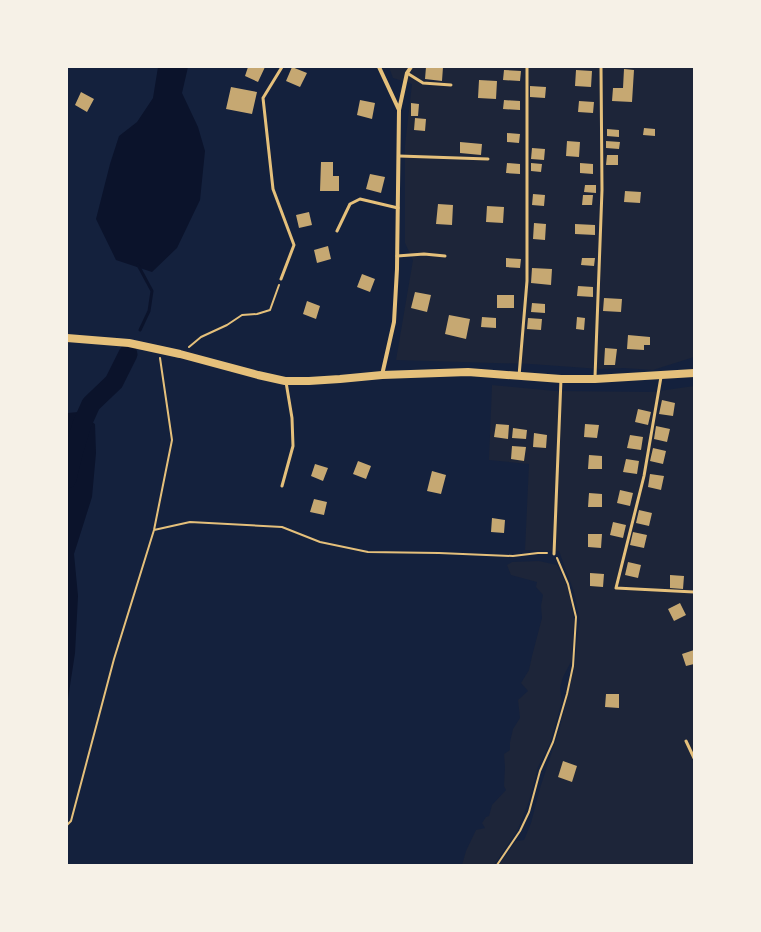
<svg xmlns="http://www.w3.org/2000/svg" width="761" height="932" font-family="Mulish,sans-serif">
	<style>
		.green { fill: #1d2539 }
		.water { fill: #0b132b }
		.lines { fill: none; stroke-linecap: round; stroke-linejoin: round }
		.stream { stroke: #0b132b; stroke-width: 3 }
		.river { stroke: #0b132b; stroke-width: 19 }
		.building { fill: #c6a872 }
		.path { stroke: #e5c07b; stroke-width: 2 }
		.service { stroke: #e5c07b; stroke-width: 3 }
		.minor { stroke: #e5c07b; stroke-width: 4 }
		.secondary { stroke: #e5c07b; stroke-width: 8 }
	</style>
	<rect width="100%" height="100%" fill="#14213d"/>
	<path class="green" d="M389,67H694V357L653,370L624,368L600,369L531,364L396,360L413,260L405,243V145L412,84L393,78Z
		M492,385L555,391L652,392L694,386V865H499L516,841L524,840L531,823L540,788L560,727L575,663L578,632L580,621L574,592L559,551L525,550L529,464L489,460Z
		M539,561L557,565L569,590L574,619L572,660L563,677L560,688L562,701L550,743L538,767L529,801L518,829L494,865H462L466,851L476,830L485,828L482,823L486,817L489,816L492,805L506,790L504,786L505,767L504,754L510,750V742L513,729L520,718L518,700L528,691L521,683L529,670L532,656L542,618L541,606L543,595L536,587L537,582L511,575L507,565L512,562Z"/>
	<path class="water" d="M158,67H188L182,93L198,127L205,151L200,200L177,248L152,272L116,260L96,219L110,164L119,136L137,122L153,98Z
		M78,412L95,424L96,453L92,497L74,554L78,596L75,653L68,699L67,717V415L68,413Z"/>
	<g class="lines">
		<path class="stream" d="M138,265L152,291L149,311L140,330"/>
		<path class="river" d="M67,479L73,454L82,424L91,404L114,382L128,354"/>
	</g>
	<path class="building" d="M248,67H265L258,82L245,76Z
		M292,67L307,73L300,87L286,81Z
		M426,67H443L442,81L425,79Z
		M624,69L634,70L632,102L612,101L613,88H623Z
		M504,70L521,71L520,81L503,80Z
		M576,70L592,71L591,87L575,86Z
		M479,80L497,81L496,99L478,98Z
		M530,86L546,87L545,98L530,97Z
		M231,87L257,92L252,114L226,109Z
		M81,92L94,99L87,112L75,105Z
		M360,100L375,103L372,119L357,115Z
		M504,100L520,101V110L503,109Z
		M579,101L594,102L593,113L578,112Z
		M411,103L419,104L418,116H411Z
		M415,118L426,119L425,131L414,130Z
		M644,128L655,129V136L643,135Z
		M607,129L619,130V137L607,136Z
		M507,133L520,134L519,143L507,142Z
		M567,141L580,142L579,157L566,156Z
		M606,141L620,142L619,149L606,148Z
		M460,142L482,144L481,155L460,153Z
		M532,148L545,149L544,160L531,159Z
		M607,155H618V165H606Z
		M321,162H333V176H339V191H320Z
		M507,163L520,164V174L506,173Z
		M531,163L542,164L541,172L531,171Z
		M580,163L593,164V174L580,173Z
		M370,174L385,177L381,193L366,189Z
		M585,185H596V193L584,192Z
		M625,191L641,192L640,203L624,202Z
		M533,194L545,195L544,206L532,205Z
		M583,195H593L592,205H582Z
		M438,204L453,205L452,225L436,224Z
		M487,206L504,207L503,223L486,222Z
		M309,212L312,225L299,228L296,215Z
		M534,223L546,224L545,240L533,239Z
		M575,224L595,225V235L575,234Z
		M328,246L331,259L317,263L314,250Z
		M506,258L521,259L520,268L506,267Z
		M582,258H595L594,266L581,265Z
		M532,268L552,269L551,285L531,283Z
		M362,274L375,279L370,292L357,287Z
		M578,286L593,287V297L577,296Z
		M415,292L431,295L427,312L411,308Z
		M497,295H514V308H497Z
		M604,298L622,299L621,312L603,311Z
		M307,301L320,306L316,319L303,314Z
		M532,303L545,304V313L531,312Z
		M449,315L470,319L466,339L445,334Z
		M482,317L496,318V328L481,327Z
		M577,317L585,318L584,330L576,329Z
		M528,318L542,319L541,330L527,329Z
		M628,335L650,337V345H644V350L627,349Z
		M605,348L617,349L615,365H604Z
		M662,400L675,403L673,416L659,414Z
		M638,409L651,412L648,425L635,422Z
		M496,424L509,425L508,439L494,437Z
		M585,424L599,425L597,438L584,437Z
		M656,426L670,429L667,442L654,439Z
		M513,428L527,430L526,439L512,438Z
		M534,433L547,435L546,448L533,447Z
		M630,435L643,437L641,450L627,448Z
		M512,446L526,447L524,461L511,459Z
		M653,448L666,451L663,464L650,461Z
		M589,455L602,456V469H588Z
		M626,459L639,461L637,474L623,472Z
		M358,461L371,466L366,479L353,474Z
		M315,464L328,468L323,481L311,476Z
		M432,471L446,475L441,494L427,491Z
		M650,474L664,476L661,490L648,487Z
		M620,490L633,493L630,506L617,503Z
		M589,493L602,494V507H588Z
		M314,499L327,502L324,515L310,512Z
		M639,510L652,513L649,526L636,523Z
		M492,518L505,520L504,533L491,532Z
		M613,522L626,525L623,538L610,535Z
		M633,532L647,535L644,548L630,545Z
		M588,534H602L601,548L588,547Z
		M628,562L641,565L638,578L625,575Z
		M590,573L604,574L603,587L590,586Z
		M670,575L684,576L683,589L670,588Z
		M680,603L686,615L674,621L668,609Z
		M694,650V664L686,666L682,654Z
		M606,694H619V708L605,707Z
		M563,761L577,766L572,782L558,777Z"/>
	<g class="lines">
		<path class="path" d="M189,347L201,337L227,325L242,315L257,314L270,310L279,285
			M154,530L190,522L282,527L320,542L368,552L439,553L513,556L538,553H547
			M67,825L71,821L114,659L154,530L172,440L160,358
			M497,865L520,831L529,812L540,771L553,742L567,694L573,666L576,617L568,584L557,558"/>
		<path class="service" d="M407,73L423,83L451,85
			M399,156L488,159
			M337,231L350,204L360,199L398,208
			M397,256L424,254L445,256
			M281,279L294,245L273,189L263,98L282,67
			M519,376L527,281V67
			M595,377L602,190L601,67
			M661,377L644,476L616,588L694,592
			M282,486L293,446L292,418L286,382
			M554,554L561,379
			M686,741L694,758"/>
		<path class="minor" d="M379,67L399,110
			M382,375L394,322L397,269L399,110L407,73L411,67"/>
		<path class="secondary" d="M67,338L129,343L180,354L258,375L285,381H309L340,379L382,375L468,372L561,379H595L694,373"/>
	</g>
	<rect width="761" height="932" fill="none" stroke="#f6f1e7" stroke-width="136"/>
</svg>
